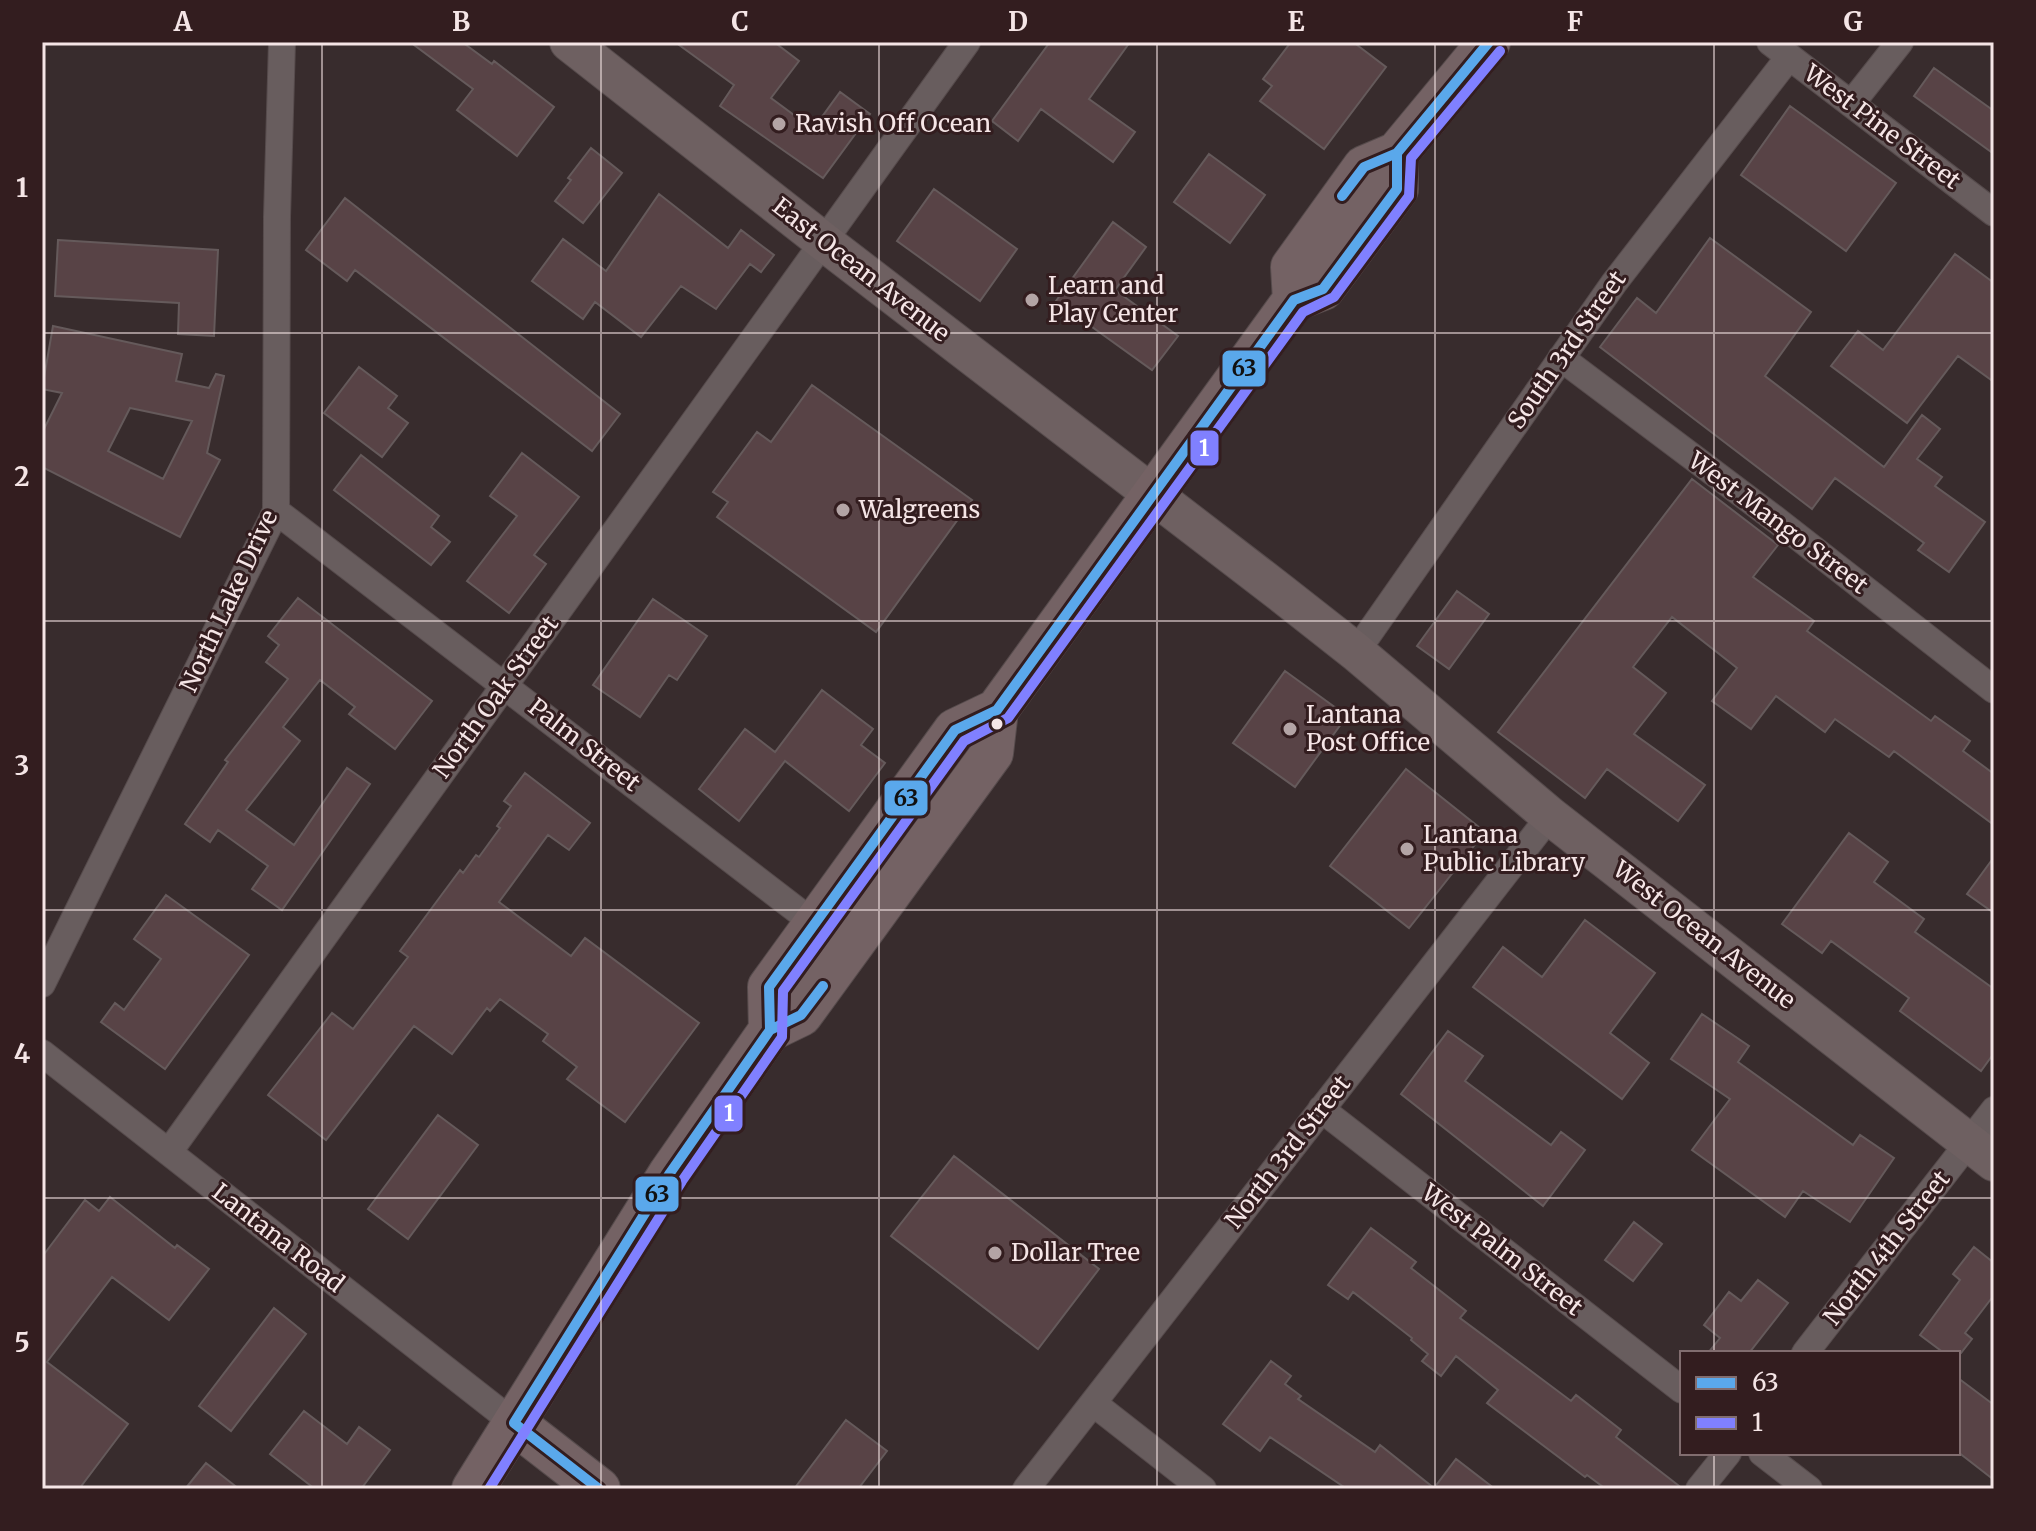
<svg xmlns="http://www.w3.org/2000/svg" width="2036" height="1531" font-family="Merriweather,serif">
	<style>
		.building { fill: #584346; stroke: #655a5b; stroke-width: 2; fill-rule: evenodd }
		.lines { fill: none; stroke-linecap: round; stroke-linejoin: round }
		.street-casing { stroke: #564b4c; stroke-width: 28 }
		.secondary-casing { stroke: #564b4c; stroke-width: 40 }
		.primary-casing { stroke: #564b4c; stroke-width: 44 }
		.street { stroke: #685d5e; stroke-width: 26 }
		.secondary { stroke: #6e6061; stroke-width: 38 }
		.primary { stroke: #746264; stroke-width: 42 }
		.bus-1-casing { stroke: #331d1f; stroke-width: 16 }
		.bus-2-casing { stroke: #331d1f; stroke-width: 16 }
		.bus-1 { stroke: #5aa8eb; stroke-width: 10 }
		.bus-2 { stroke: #8080ff; stroke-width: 10 }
		.grid { fill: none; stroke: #f5e5e6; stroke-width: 2; stroke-opacity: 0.55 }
		.poi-dot { fill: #b3a4a5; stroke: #331d1f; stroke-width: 3 }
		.bus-dot { fill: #f5e5e6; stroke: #331d1f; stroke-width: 3 }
		.labels { text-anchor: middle; stroke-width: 6; stroke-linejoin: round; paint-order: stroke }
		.poi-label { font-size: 24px; fill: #f5e5e6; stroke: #331d1f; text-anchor: start }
		.street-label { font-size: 24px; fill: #f5e5e6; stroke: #331d1f }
		.line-badge { stroke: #331d1f; stroke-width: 3 }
		.badge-label { font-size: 22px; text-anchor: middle; font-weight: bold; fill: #fff }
		.pale-badge-label { font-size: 22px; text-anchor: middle; font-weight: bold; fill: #111 }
		.neatline { fill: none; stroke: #f5e5e6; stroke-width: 3 }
		.grid-label { font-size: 26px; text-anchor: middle; font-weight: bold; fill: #f5e5e6 }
	</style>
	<rect width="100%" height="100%" fill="#382c2d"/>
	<path class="building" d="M410,42H462L492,64L494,61L554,107L517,156L457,110L473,89Z
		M675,42H774L799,61L771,98L813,129L840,92L870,114L823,178L720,106L734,85Z
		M1050,42H1130L1089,99L1135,132L1113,162L1041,109L1018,141L992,121Z
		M1291,42H1353L1386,67L1324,149L1260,101L1272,86L1263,79Z
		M1934,68L1994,111V154L1914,96Z
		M1790,106L1896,183L1846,251L1741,175Z
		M591,148L622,173L583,223L555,201L571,180L568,178Z
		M1209,154L1265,195L1230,243L1174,202Z
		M934,189L1017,249L980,301L897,241Z
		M659,194L728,248L741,230L774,255L761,272L750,264L716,309L681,286L641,337L595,302L583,319L532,281L563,239L606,271Z
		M345,198L620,414L592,451L355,270L347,281L306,250Z
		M1113,222L1146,247L1115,290L1178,336L1152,370L1056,301Z
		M1710,238L1811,312L1765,376L1884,467L1922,415L1940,429L1917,459L1942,477L1935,486L1985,522L1949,572L1918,550L1924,543L1835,478L1812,509L1600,347L1637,298L1656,313Z
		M58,240L218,250L214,336L178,334L179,303L55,296Z
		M1955,254L1994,283V382L1958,356L1907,423L1831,366L1858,331L1883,350Z
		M53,326L182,354L176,381L209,388L216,374L224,376L207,453L220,460L180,537L42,467V433L62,393L42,389ZM130,408L192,421L163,479L108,451Z
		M359,367L397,396L388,408L408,423L382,457L324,413Z
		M812,385L972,500L876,632L717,517L728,502L713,492L757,432L771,442Z
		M522,453L579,497L534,555L546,564L509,613L467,581L517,516L490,496Z
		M361,455L439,516L431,527L450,542L431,565L334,490Z
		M1692,479L1778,545L1753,577L1814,621L1807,631L1931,721L1935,716L1970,741L1963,751L1994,774V825L1894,751L1889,757L1835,719L1825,732L1776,696L1751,729L1712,701L1737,668L1672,617L1633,667L1666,693L1634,734L1705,785L1678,821L1607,769L1585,798L1498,732Z
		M1457,591L1489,614L1449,669L1417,646Z
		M298,598L432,701L395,749L349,714L355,707L320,680L283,727L300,741L246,810L294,845L347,768L370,784L282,910L252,889L268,866L218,830L210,842L185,824L228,762L225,760L288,679L266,662L279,645L268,636Z
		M653,599L707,636L677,680L669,675L640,717L593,685Z
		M1285,671L1347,716L1295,787L1233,743Z
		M822,690L873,729L861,745L885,763L849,811L785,761L739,821L699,789L745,729L775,752Z
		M1406,769L1485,832L1409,928L1330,866Z
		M525,773L590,823L569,850L548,835L499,902L571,956L585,938L699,1023L625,1122L567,1079L577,1067L543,1041L548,1034L500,999L490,1011L487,1008L452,1054L414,1026L326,1140L268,1095L332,1013L353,1029L408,957L400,951L460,870L463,873L476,855L479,857L500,828L497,826L511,806L504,801Z
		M1849,833L1888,862L1874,882L1924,919L1915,932L1994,989V1053L1981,1071L1900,1011L1909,998L1831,941L1822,953L1782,924Z
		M1994,857V913L1967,894Z
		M166,895L249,955L165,1069L101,1022L115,1003L124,1010L161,959L134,939Z
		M1585,920L1655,973L1610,1033L1649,1063L1622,1099L1473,987L1503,947L1542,977Z
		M1702,1014L1749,1046L1738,1062L1853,1145L1860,1135L1894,1158L1850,1222L1803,1191L1785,1217L1692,1150L1730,1099L1671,1059Z
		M1448,1031L1483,1056L1465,1081L1551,1145L1561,1132L1585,1150L1543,1206L1401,1094Z
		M438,1115L478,1145L408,1239L368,1209Z
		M954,1156L1099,1269L1038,1349L891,1236Z
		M110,1197L175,1248L177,1245L209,1269L169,1320L112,1277L47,1362L128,1424L79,1489H42V1257L85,1200L99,1211Z
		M1634,1222L1662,1244L1633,1281L1605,1260Z
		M1371,1228L1416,1262L1411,1268L1466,1311L1460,1318L1571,1401L1576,1395L1621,1430L1616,1437L1683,1489H1606L1587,1475L1585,1477L1487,1403L1498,1390L1456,1356L1441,1376L1422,1361L1428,1354L1411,1340L1412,1338L1353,1292L1348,1299L1328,1285Z
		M1974,1247L1994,1263V1295L1965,1333L1972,1339L1961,1353H1944L1920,1335L1960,1280L1953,1274Z
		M1758,1280L1788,1303L1749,1353H1708L1720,1338L1704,1325L1729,1292L1741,1301Z
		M274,1308L306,1334L231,1431L199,1406Z
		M1271,1361L1291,1376L1285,1384L1301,1396L1298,1399L1375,1452L1380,1445L1434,1488L1456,1459L1495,1489H1347L1270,1437L1260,1451L1223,1424Z
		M1958,1378L1994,1405V1480L1958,1452Z
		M304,1411L347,1444L359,1427L390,1450L361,1489H315L270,1454Z
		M846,1420L887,1451L858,1489H794Z
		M206,1463L239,1489H185Z"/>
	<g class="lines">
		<g class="street-casing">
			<path id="street" d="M1770,42L1994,213
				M1851,104L1900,42
				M1561,358L1775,519L1994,690
				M276,511L815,924
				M1356,652L1614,283L1789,57
				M42,984L276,511L277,217L282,42
				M42,1053L514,1423
				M1321,1109L1682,1390
				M169,1152L967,42
				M1805,1353L1994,1110
				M1093,1403L1203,1489
				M1762,1453L1809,1489
				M1026,1489L1550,816
				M1699,1489L1728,1453"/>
		</g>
		<g class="secondary-casing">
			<path id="secondary" d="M569,42L824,242L1281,593L1356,652L1550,816L1994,1162"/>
		</g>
		<g class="primary-casing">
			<path id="primary" d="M1294,300L1292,267L1364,167L1397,153L1489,42
				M770,1030L769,987L955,730L997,710L1294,300L1323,289L1397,189V153
				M514,1423L599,1489
				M473,1489L670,1173L770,1030L801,1015L992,753L997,710"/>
		</g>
		<use href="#street" class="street"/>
		<use href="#secondary" class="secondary"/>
		<use href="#primary" class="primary"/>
		<g class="bus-1-casing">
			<path id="bus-1" d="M1342,196L1364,167L1397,153L1489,42
				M770,1030L769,987L955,730L997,710L1294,300L1323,289L1397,189V153
				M514,1423L670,1173L770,1030L801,1015L823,986
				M514,1423L599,1489"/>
		</g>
		<g class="bus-2-casing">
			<path id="bus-2" d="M489,1489L682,1181L782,1037L783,991L964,741L1008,718L1303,312L1334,297L1409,196L1411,158L1500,51"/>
		</g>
		<use href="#bus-1" class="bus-1"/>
		<use href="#bus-2" class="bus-2"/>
	</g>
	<path class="grid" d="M322,42V1489M601,42V1489M879,42V1489M1157,42V1489M1435,42V1489M1714,42V1353M42,333H1994M42,621H1994M42,910H1994M42,1198H1994M1714,1453V1489"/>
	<g class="poi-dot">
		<circle cx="779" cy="124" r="8"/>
		<circle cx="1032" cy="300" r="8"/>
		<circle cx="843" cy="510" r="8"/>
		<circle cx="1290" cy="729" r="8"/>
		<circle cx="1407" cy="849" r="8"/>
		<circle cx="995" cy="1253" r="8"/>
	</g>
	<circle class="bus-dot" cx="997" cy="724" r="7"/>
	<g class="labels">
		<g class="poi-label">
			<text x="795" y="132">Ravish Off Ocean</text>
			<text x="1048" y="294">Learn and<tspan x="1048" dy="28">Play Center</tspan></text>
			<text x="859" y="518">Walgreens</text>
			<text x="1306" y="723">Lantana<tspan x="1306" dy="28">Post Office</tspan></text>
			<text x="1423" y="843">Lantana<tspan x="1423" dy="28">Public Library</tspan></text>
			<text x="1011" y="1261">Dollar Tree</text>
		</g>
		<g class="street-label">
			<text transform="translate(1882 127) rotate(37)" y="8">West Pine Street</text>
			<text transform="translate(861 270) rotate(38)" y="8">East Ocean Avenue</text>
			<text transform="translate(1567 350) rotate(-55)" y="8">South 3rd Street</text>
			<text transform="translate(1778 523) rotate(37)" y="8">West Mango Street</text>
			<text transform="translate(229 601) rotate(-65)" y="8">North Lake Drive</text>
			<text transform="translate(496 697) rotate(-54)" y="8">North Oak Street</text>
			<text transform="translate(584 745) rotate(38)" y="8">Palm Street</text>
			<text transform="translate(1704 935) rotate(38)" y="8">West Ocean Avenue</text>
			<text transform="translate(1288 1152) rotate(-52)" y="8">North 3rd Street</text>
			<text transform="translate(278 1238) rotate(38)" y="8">Lantana Road</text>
			<text transform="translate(1887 1248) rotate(-52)" y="8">North 4th Street</text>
			<text transform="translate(1502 1250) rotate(38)" y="8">West Palm Street</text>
		</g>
	</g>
	<g class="line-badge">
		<rect x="1221" y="349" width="46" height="39" rx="8" fill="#5aa8eb"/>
		<rect x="1189" y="429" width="31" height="38" rx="8" fill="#8080ff"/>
		<rect x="883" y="779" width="46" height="38" rx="8" fill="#5aa8eb"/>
		<rect x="713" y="1094" width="31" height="39" rx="8" fill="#8080ff"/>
		<rect x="634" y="1175" width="46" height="38" rx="8" fill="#5aa8eb"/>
	</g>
	<g class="badge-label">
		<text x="1204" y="456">1</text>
		<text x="729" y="1121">1</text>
	</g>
	<g class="pale-badge-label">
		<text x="1244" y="376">63</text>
		<text x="906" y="806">63</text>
		<text x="657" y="1202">63</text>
	</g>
	<rect width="2036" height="1531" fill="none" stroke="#331d1f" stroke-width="88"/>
	<rect x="1680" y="1351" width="280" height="104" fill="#331d1f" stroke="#816d6f" stroke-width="2"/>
	<rect x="1696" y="1377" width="40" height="12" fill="#5aa8eb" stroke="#816d6f" stroke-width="2"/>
	<text x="1752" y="1391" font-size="24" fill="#f5e5e6">63</text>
	<rect x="1696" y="1417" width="40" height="12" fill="#8080ff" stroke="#816d6f" stroke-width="2"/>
	<text x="1752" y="1431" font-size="24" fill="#f5e5e6">1</text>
	<rect x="44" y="44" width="1948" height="1443" class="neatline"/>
	<g class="grid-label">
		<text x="183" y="31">A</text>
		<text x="461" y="31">B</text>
		<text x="740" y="31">C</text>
		<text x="1018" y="31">D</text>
		<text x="1296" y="31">E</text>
		<text x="1575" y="31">F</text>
		<text x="1853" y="31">G</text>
		<text x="22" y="197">1</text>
		<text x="22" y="486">2</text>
		<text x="22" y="775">3</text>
		<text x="22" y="1063">4</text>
		<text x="22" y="1352">5</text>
	</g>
</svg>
